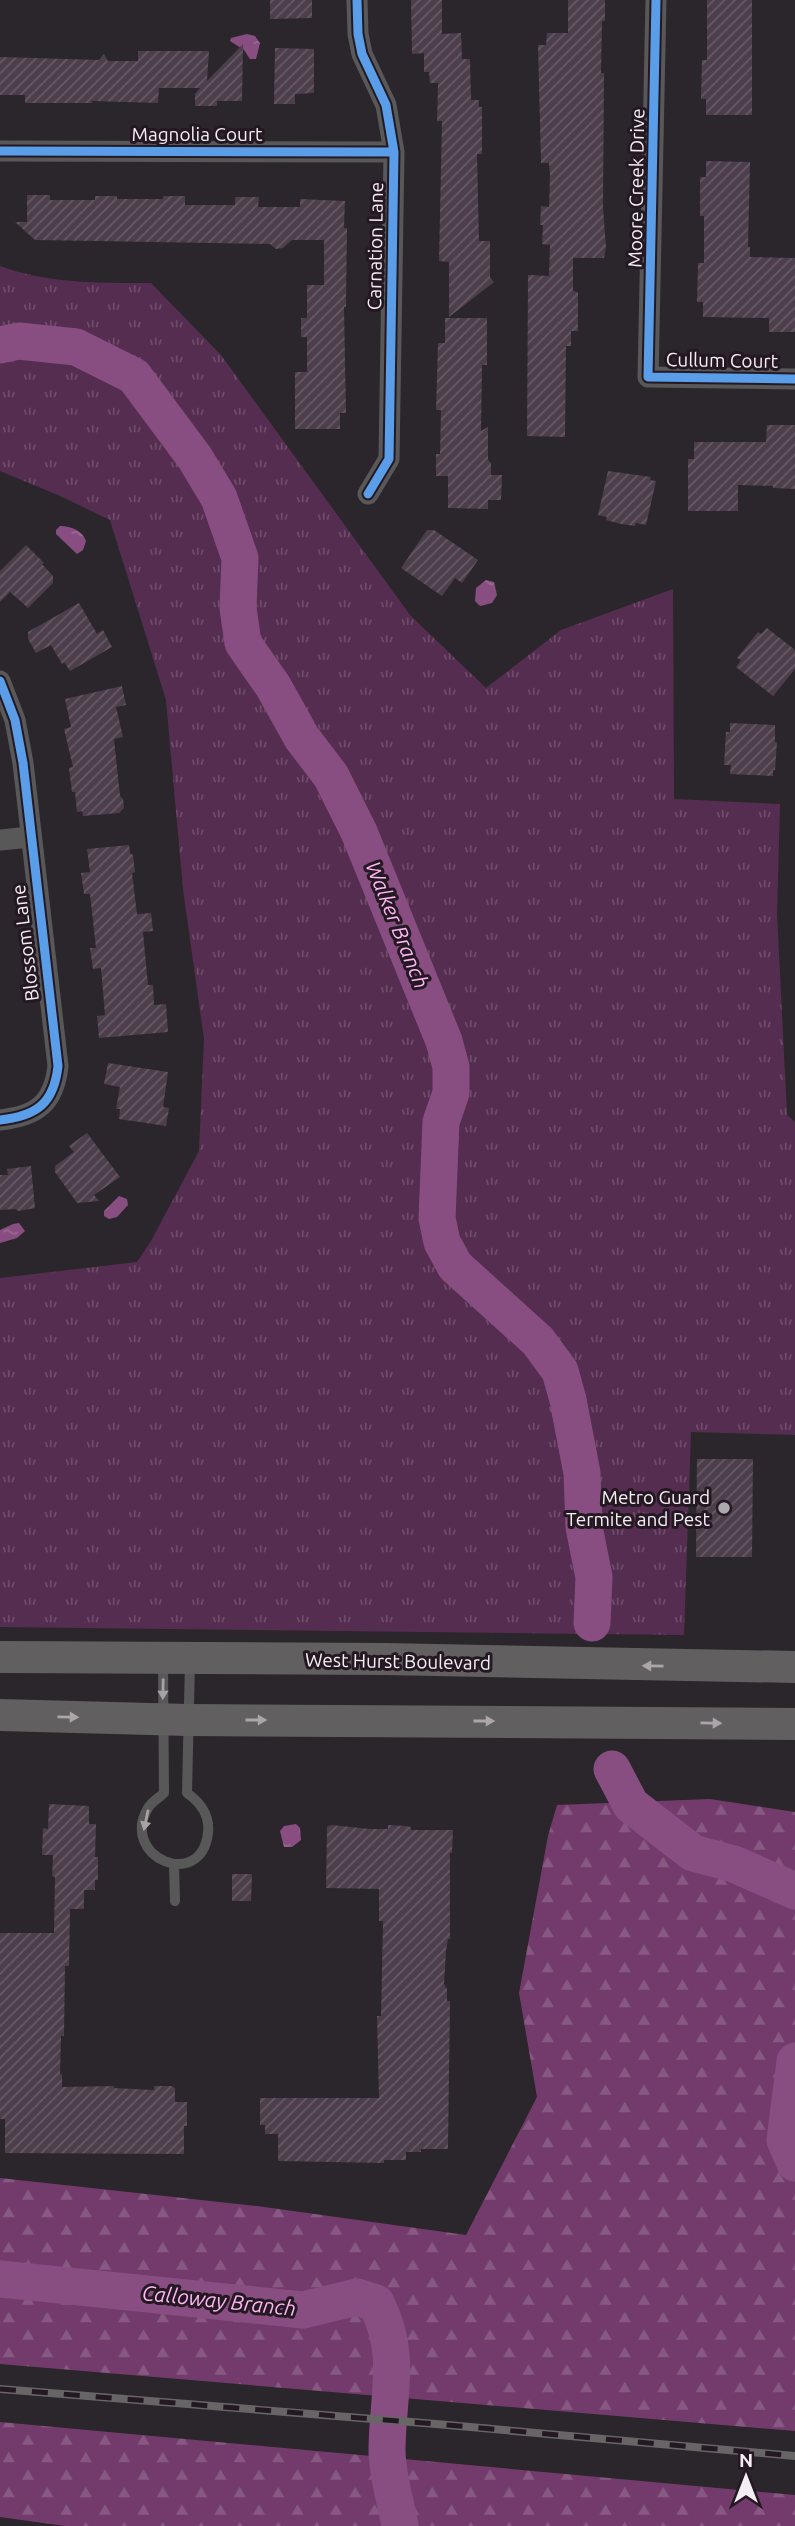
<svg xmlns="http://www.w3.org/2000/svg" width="795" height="2526" font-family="Ubuntu,sans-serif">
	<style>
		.grass { fill: url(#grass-tufts) }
		.forest { fill: url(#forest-firs) }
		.water { fill: url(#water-ripples) }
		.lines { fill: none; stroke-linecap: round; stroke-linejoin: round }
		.river { stroke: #894e81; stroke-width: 37 }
		.building { fill: url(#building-hatch) }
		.service { stroke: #595859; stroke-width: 10 }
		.minor { stroke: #595859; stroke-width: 21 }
		.primary { stroke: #625f61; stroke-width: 32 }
		.rail-casing { stroke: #686567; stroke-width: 8 }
		.rail { stroke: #241922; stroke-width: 5; stroke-dasharray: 16; stroke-linecap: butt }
		.cycleway-casing { stroke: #241922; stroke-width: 13 }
		.cycleway { stroke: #5a9eea; stroke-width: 9 }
		.oneway { fill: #aca6aa }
		.oneway2 { fill: #a7a2a6 }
		.poi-dot { fill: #aea7ae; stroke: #241922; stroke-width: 2.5 }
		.labels { text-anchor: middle; stroke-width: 6; stroke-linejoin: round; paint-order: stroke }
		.street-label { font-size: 19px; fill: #f5edf4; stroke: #241922 }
		.poi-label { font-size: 19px; fill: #f5edf4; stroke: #241922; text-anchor: end }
		.water-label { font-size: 21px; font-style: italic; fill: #feb5f3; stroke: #241922 }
	</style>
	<defs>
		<pattern id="grass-tufts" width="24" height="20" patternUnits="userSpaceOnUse" patternTransform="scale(1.75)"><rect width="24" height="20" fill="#552d50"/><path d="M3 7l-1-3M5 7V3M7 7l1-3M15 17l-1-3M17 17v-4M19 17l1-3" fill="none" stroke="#6e4c6a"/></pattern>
		<pattern id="forest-firs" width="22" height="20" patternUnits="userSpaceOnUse" patternTransform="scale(1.75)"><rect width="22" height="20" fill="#723b6b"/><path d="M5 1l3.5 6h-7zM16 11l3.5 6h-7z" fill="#875881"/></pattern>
		<pattern id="water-ripples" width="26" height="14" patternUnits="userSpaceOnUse" patternTransform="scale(1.75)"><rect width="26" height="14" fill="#894e81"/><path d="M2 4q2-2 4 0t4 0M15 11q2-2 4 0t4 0" fill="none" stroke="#9a6893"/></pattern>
		<pattern id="building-hatch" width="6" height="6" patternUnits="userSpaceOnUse" patternTransform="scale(1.75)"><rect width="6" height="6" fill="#4c3e4b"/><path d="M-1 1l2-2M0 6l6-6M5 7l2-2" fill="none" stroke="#665a66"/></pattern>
	</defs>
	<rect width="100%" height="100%" fill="#2b262b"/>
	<path class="grass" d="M0,266C49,284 100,283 151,283L221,355L410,615L486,688L561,630L673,589L674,799L780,804L777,914L787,1115L795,1122V1435L691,1432L684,1635L0,1627V1278L137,1262L151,1241L199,1151L204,1039L183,889L166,700L110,520L58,495L0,471Z"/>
	<path class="forest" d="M710,1799L795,1812V2431L0,2364V2178L257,2206L466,2235L537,2097L519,1993L548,1836L557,1805Z
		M0,2422L795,2495V2526H65L0,2517Z"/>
	<path class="water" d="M247,34L255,36L260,43L256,59H250L244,50L230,41L231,38Z
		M60,526C71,526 83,531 86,541L83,550L77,554L56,534V530Z
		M486,580L494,582L497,595L492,603L480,606L475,601L476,588Z
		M119,1196L127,1199L128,1205L117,1217L109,1219L104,1216V1211Z
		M19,1223L25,1231L17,1238L0,1243V1230L13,1224Z
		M296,1824L300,1828L301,1840L292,1847H284L280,1831L284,1826Z"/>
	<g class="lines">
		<path class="river" d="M0,345L19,341L76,347L134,376L195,458L219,498L240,558L238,608L243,643L273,686L302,738L331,776L359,832L444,1041L451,1067V1093L441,1122L437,1218L442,1242L455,1266L538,1341L560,1371L568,1400L582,1473L584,1527L594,1577L592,1623
			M612,1769L631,1805L693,1853L734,1864L795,1891
			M795,2061L785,2140L795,2163
			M0,2279L303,2310L357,2297L376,2303C403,2355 387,2396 387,2451C387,2475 396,2502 400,2526"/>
	</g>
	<path class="building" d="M270,0H312V18L270,19Z
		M411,0H442V34L461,33L462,59H470L471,100H479V107H482V154H477L479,241H490V277L494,282L449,317V262L439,261L442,121H437L438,83H430L429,72H424V53L412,54Z
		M568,0H605V21H602L601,73H604L603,208L606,247L604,258H573V291L578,292V331H571V346H566L565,437L527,436L528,275L549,276L550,245L542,244L543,225H540L541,206L549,207L550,175L549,163H541L538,45H546L547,33H568Z
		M707,0H752V115H706V99H701L702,60H707Z
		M243,44L242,101H217V106H195V94L200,88H159L158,103L92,101V103H25V95H0V57L99,60L104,54L108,61H138V51H209L207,81Z
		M275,48L314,49V93L295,94V104H274Z
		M706,161L750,162L748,247H750V257L795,258V332H769V318L703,317V302H697L698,263H704V216H700V177H706Z
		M27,195H50V200H95V196H117V199H163V196H185V205H235V197H259L258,207H300V199L345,201L344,228H347L346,307H344L346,413H340V429H295V372H307V337H301V318H307V285H324V240H292L283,248L276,249L270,244L35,240L15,222H27Z
		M445,318H487V365H482L481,431L488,427V460L491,463V475H502L501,500H488V509L448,508V476H436V454H440L441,410H436L438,343H445Z
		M767,425H795V489L773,488V486L738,485V511H688V459H694V442H766Z
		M608,471L651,477L650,480L656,481L646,525L636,523L635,526L621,524L606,520L607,517L598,515Z
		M427,530H434L478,560L462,583L455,578L442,596L401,568Z
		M26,545L44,563L42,564L53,576V583L28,608L10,592L0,602V571Z
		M79,603L97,634L103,630L112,647L70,671L64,662L62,664L51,645L36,653L28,639V632Z
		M767,628L795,650V669L773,696L736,667L741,660L737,658L758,632L761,634Z
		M122,686L126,705L116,707L123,737L114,739L120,796L123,799L124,808L119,813L83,816L82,811L77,812L75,792H72L69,768L73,767L64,729L71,727L65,699Z
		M730,723L775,725V742H777L775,770H773V776L730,774L731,765H724L726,732H730Z
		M129,845L130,853L133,855L135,872L132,873L137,914L151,913L153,931L143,932L148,985H153L154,1005L166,1004L168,1032L99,1038L97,1016L105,1015L101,968L93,969L90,948H96L90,894H84L81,873L90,872L87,849Z
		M108,1063L168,1072L163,1107L169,1108L166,1126L119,1119L120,1109H116L120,1087L104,1084Z
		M87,1133L120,1177L94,1195L99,1201L77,1203L55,1172V1166L74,1152L69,1146Z
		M31,1166L35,1208L19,1211L15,1209L0,1210V1175H8L7,1169Z
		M697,1459H753L752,1557H696Z
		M49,1804L89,1806V1824H96L95,1857H98V1880H95V1890H84V1909H70L69,1966H65L64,2036H61L60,2074H62V2087L114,2086V2088L154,2090V2086H171L175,2088V2102H187V2126H184V2154L5,2153V2119H0V1933H54L55,1877L52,1876L53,1855H42L43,1828L48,1829Z
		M331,1825L370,1829H388V1825L406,1826L411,1827V1830H453L452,1853H450V1939H448L446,1951L444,1984L447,1989V2001H450L448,2149H421V2152H406V2160H384V2163L278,2161V2134H265V2125H260V2098H379L377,2016H381L383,1921H379V1889L326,1888L327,1827Z
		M232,1874H252L251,1901H232Z"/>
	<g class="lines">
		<path class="service" d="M163,1661L164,1793C159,1798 151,1802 148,1808C119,1857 201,1892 208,1833C210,1815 201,1803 187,1793L190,1661
			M174,1864L175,1901"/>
		<path class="minor" d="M357,0L358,34L362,54L386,105L394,152L389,459L368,494
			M656,0L648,377L795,379
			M0,151L394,152
			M0,681L15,720L23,763L58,1066C54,1103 37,1116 0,1120
			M0,840L30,837"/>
		<path class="primary" d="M0,1657L385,1659L795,1667
			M0,1715L188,1720L795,1724"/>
		<g class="rail-casing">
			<path id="rail" d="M0,2389L436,2424L795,2456"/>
		</g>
		<use href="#rail" class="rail"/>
		<g class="cycleway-casing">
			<path id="cycleway" d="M357,0L358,34L362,54L386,105L394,152L389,459L368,494
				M656,0L648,377L795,379
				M0,151L394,152
				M0,681L15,720L23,763L58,1066C54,1103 37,1116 0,1120"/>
		</g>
		<use href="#cycleway" class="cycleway"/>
	</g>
	<defs><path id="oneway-solid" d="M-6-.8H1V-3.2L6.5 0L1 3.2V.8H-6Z" transform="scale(1.75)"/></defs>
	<g class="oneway">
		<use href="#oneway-solid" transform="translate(653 1666) rotate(-179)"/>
		<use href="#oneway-solid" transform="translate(68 1717) rotate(1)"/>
		<use href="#oneway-solid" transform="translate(256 1720)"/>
		<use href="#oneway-solid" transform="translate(484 1721)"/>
		<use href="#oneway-solid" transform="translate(711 1723) rotate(1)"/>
	</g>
	<g class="oneway2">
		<use href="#oneway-solid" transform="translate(163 1689) rotate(91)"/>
		<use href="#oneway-solid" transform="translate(146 1820) rotate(102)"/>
	</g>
	<circle class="poi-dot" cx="724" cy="1508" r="7"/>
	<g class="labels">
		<g class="street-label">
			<text x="197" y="141">Magnolia Court</text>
			<text transform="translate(636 188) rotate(-89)" y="7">Moore Creek Drive</text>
			<text transform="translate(375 246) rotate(-89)" y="7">Carnation Lane</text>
			<text transform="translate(722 360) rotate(1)" y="7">Cullum Court</text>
			<text transform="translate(25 943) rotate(-97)" y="7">Blossom Lane</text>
			<text transform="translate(398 1661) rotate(1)" y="7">West Hurst Boulevard</text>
		</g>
		<g class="poi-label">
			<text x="710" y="1504">Metro Guard<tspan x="710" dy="22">Termite and Pest</tspan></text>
		</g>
		<g class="water-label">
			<text transform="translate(397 925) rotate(68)" y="7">Walker Branch</text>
			<text transform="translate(219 2301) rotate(6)" y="7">Calloway Branch</text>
		</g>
	</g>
	<g transform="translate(746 2477)" stroke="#241922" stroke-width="5" paint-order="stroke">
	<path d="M0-5L12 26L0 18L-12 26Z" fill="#f5edf4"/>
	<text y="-10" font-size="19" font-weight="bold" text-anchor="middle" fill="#f5edf4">N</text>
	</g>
</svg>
